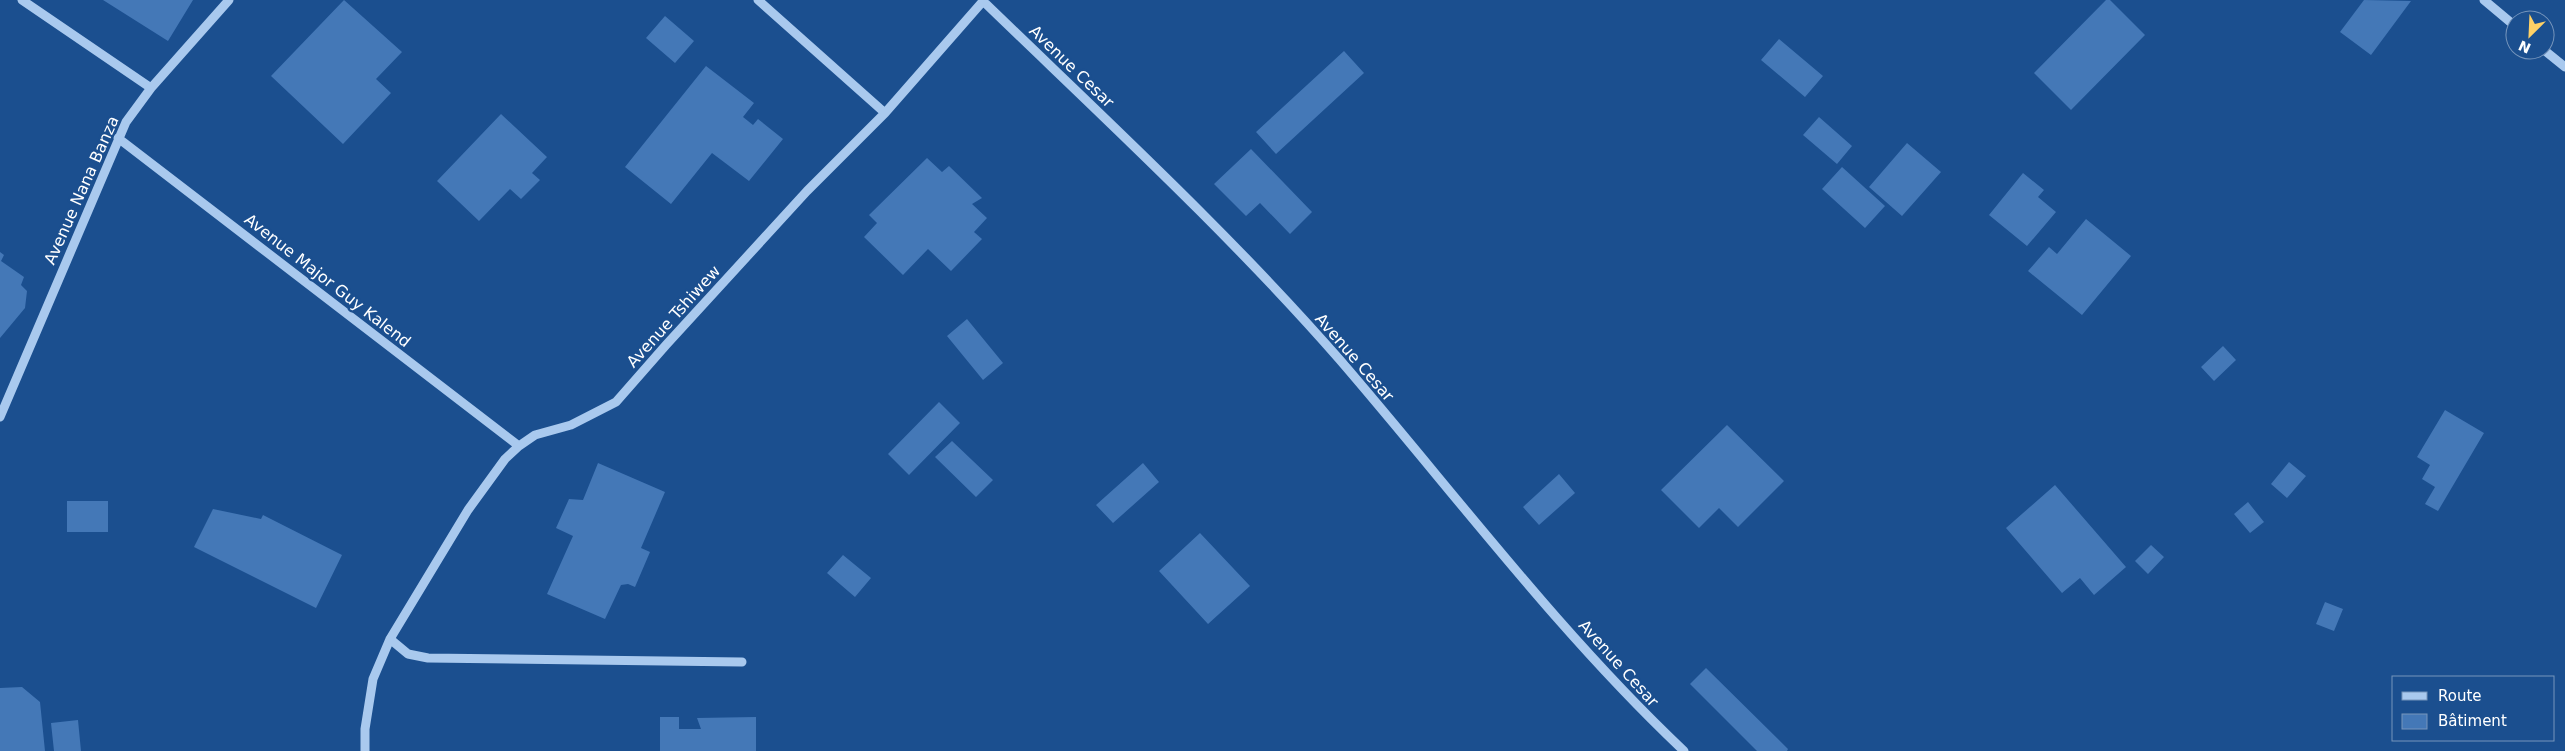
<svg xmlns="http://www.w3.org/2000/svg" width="2565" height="751" font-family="'DejaVu Sans',sans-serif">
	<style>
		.building { fill: #4478b7 }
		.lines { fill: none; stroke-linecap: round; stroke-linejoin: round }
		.minor { stroke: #a9c9ee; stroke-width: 9 }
		.labels { text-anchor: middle; stroke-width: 4.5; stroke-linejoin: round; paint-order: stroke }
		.street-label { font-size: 16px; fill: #fff; stroke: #1b4f8f }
	</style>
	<rect width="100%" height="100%" fill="#1b4f8f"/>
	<path class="building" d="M103,0H193L168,41Z
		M344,0L402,52L376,79L391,93L343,144L271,76Z
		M2106,0H2110L2145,35L2071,110L2034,73Z
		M2364,0L2411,1L2371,55L2340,32Z
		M665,16L694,41L675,63L646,38Z
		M1779,39L1823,76L1805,97L1761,60Z
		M1344,51L1364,73L1276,154L1256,132Z
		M706,66L754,103L743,117L753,125L758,119L783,139L749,181L712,153L671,204L625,167Z
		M501,114L547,157L532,173L540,180L521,199L510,189L479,221L437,181Z
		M1819,117L1852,146L1837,164L1803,135Z
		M1907,143L1941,172L1902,216L1869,187Z
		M1251,149L1312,212L1290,234L1260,203L1246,216L1214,184Z
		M927,158L942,172L949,166L982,198L972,204L987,218L974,232L982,239L951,271L928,249L903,275L864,237L877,223L869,215Z
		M1842,167L1885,206L1865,228L1822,189Z
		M2023,173L2044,190L2038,197L2056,212L2027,246L1989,215Z
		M2086,219L2131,256L2082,315L2028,271L2049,247L2057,254Z
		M0,252L4,255L1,261L24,277L21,285L27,291L25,308L0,338Z
		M967,319L1003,363L983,380L947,336Z
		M2223,346L2236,360L2214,381L2201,367Z
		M939,402L960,423L909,475L888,454Z
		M2445,410L2484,433L2438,511L2425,504L2435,487L2422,479L2430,465L2417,457Z
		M1727,425L1784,481L1738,527L1719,508L1699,528L1661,490Z
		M952,441L993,480L976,497L935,457Z
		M2289,462L2306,476L2287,498L2271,484Z
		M598,463L665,492L641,548L650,552L635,587L628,584L621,585L605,619L547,594L573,536L556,528L569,499L583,500Z
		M1143,463L1159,482L1113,523L1096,505Z
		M1559,474L1575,493L1539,525L1523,507Z
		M2055,485L2126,567L2094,595L2080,578L2062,593L2006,528Z
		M67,501H108V532H67Z
		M2248,502L2264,522L2250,533L2234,514Z
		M213,509L261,519L263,515L342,555L316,608L194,547Z
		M1200,533L1250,586L1208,624L1159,571Z
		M2151,545L2164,557L2148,574L2135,561Z
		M843,555L871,578L855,597L827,573Z
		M2325,602L2343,609L2334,631L2316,624Z
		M1706,668L1788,749L1787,751H1757L1690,684Z
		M22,687L40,702L45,751H0V688Z
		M660,717H679V729H701L697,718L756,717V751H660Z
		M78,720L81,751H54L51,723Z"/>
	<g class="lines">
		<path class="minor" d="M22,0L151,88
			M758,0L885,113
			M2484,0L2515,26
			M983,1C1104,118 1229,233 1340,360C1453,491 1558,632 1684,751
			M2544,50L2565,67
			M118,138L519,446
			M0,417L126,122L151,88L229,0
			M390,639L408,654L428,658L742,662
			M365,751V729L373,679L390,639L468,510L505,459L519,446L535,435L571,425L616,402L666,345L807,191L885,113L984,0"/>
	</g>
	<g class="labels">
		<g class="street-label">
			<text transform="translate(1072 66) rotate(44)" y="6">Avenue Cesar</text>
			<text transform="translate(81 190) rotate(-66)" y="6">Avenue Nana Banza</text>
			<text transform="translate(328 280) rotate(38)" y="6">Avenue Major Guy Kalend</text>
			<text transform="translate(673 316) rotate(-48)" y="6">Avenue Tshiwew</text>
			<text transform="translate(1355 357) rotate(49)" y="6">Avenue Cesar</text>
			<text transform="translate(1619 663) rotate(48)" y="6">Avenue Cesar</text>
		</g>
	</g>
	<rect x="2392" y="676" width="162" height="65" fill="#1b4f8f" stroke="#7695bc"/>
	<rect x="2402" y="692" width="25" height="8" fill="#a9c9ee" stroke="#7695bc"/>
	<text x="2438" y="701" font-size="15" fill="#ffffff">Route</text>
	<rect x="2402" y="714" width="25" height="15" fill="#4478b7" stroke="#7695bc"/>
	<text x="2438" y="726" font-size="15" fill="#ffffff">Bâtiment</text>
	<g transform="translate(2530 35) rotate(204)"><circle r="24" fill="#1b4f8f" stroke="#7695bc"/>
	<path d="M0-4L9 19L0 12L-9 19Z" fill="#ffd166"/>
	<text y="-8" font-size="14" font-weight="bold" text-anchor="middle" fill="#ffffff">N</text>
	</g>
</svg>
